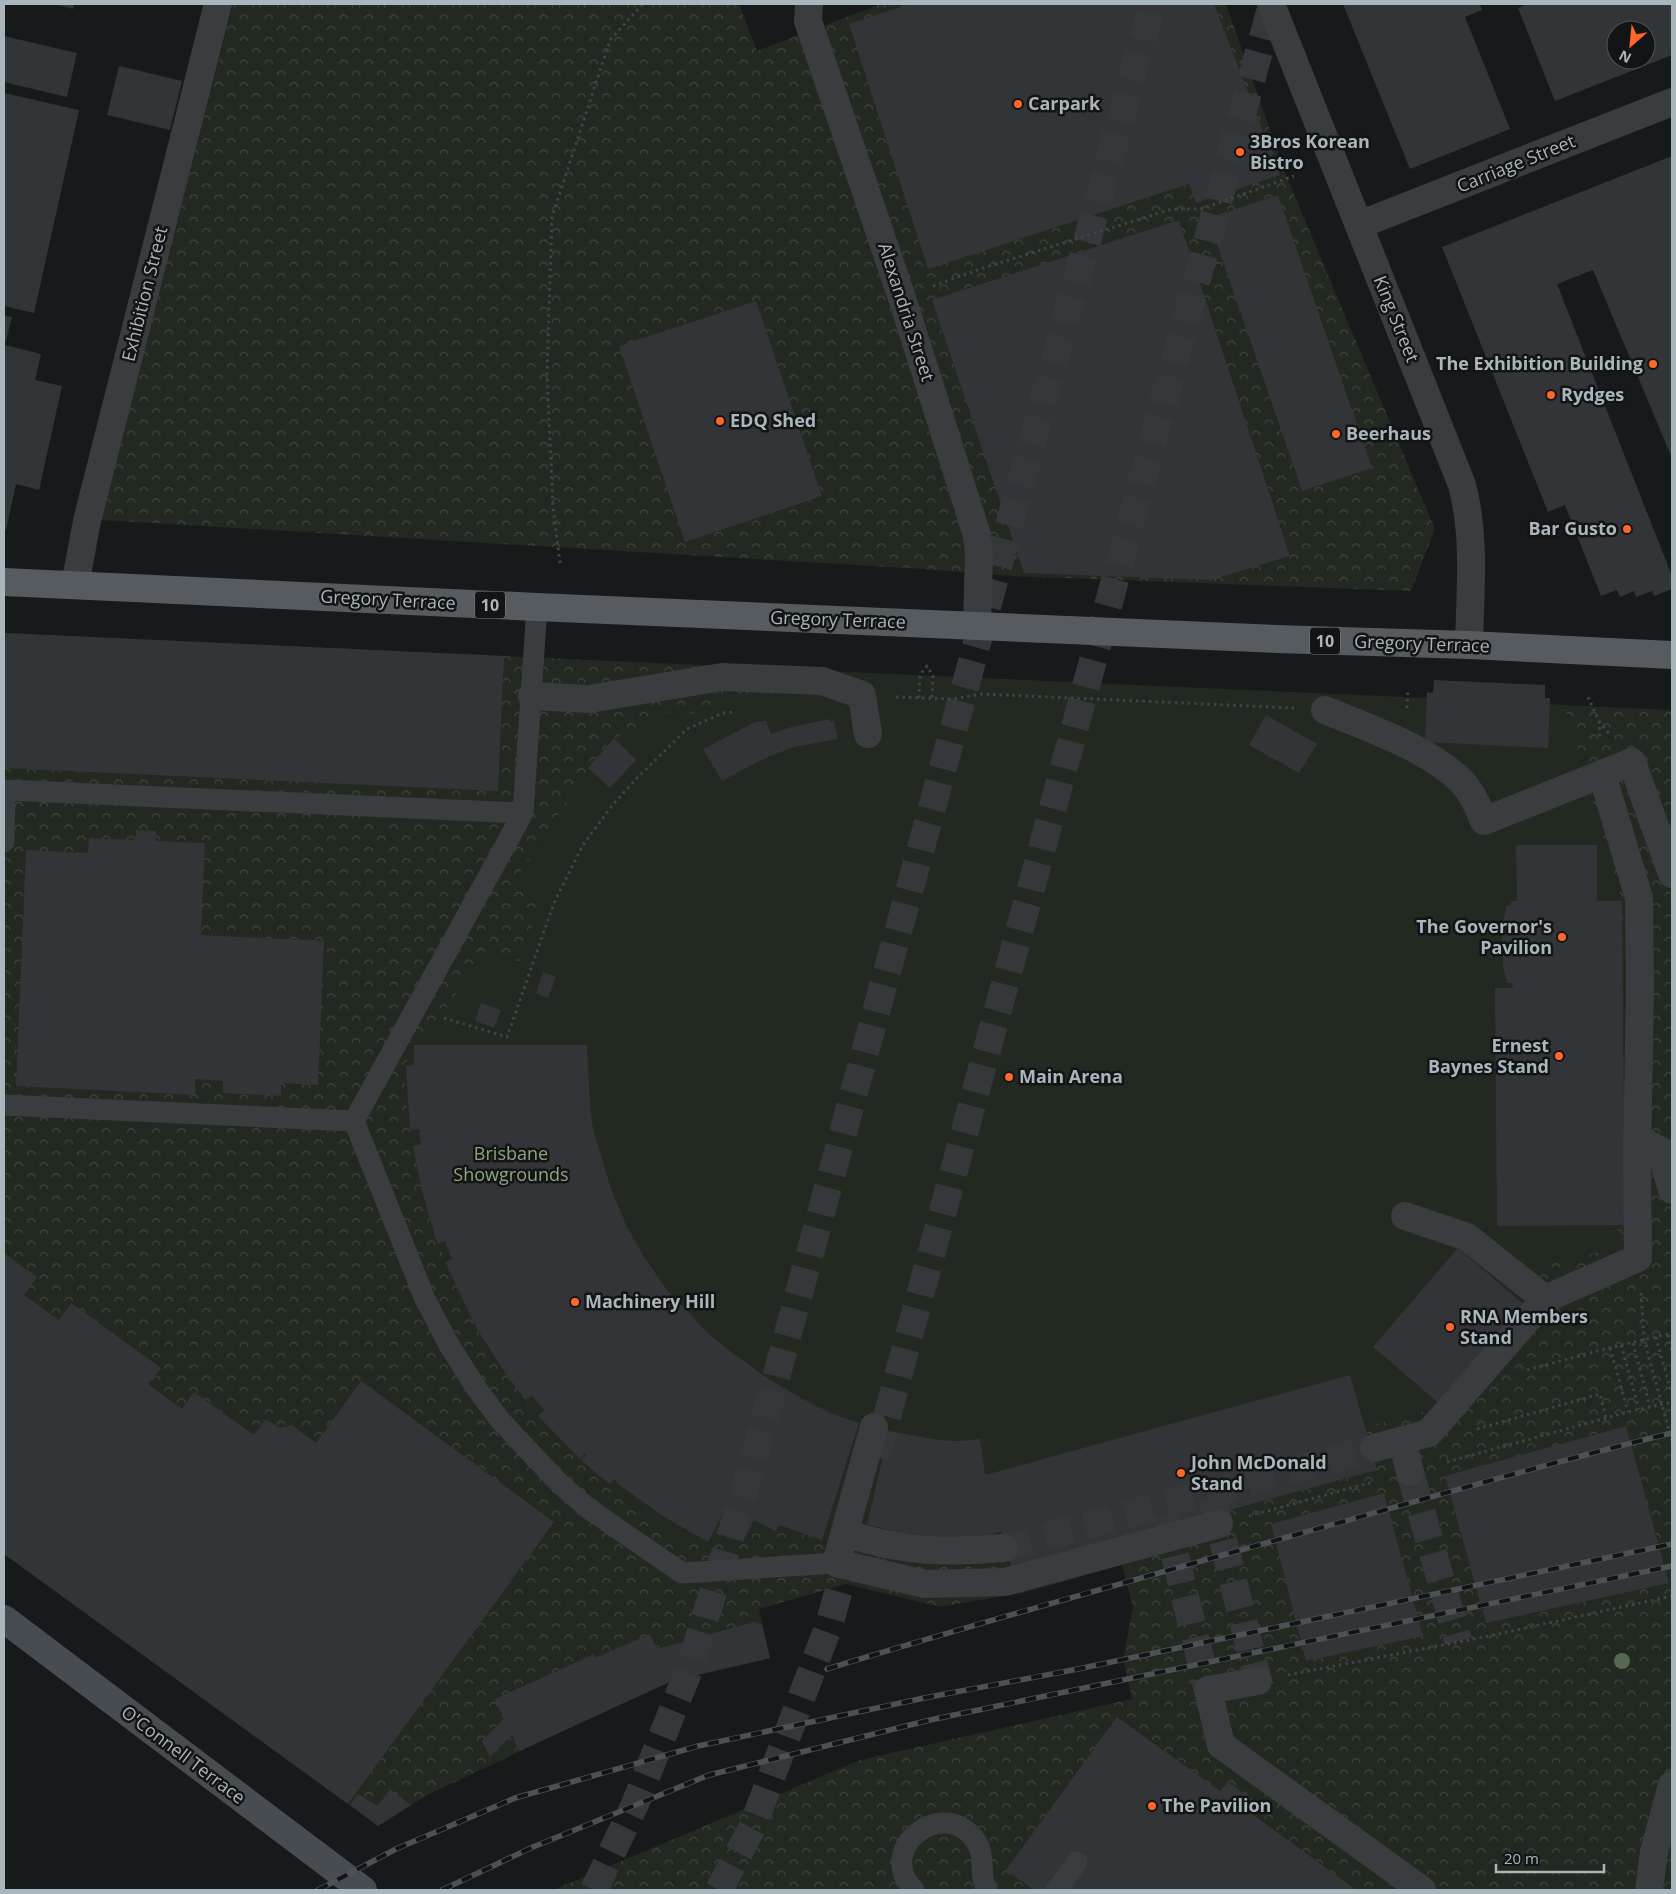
<svg xmlns="http://www.w3.org/2000/svg" width="1676" height="1894" font-family="'Open Sans',sans-serif">
	<style>
		.park { fill: url(#park-crowns) }
		.pitch { fill: #212920 }
		.building { fill: #333437; fill-rule: evenodd }
		.lines { fill: none; stroke-linecap: round; stroke-linejoin: round }
		.street-tunnel { stroke: #35383a; stroke-width: 28; stroke-dasharray: 28 14; stroke-linecap: butt }
		.highway-tunnel { stroke: #35383a; stroke-width: 28; stroke-dasharray: 28 14; stroke-linecap: butt }
		.path { stroke: #3f4447; stroke-width: 3; stroke-dasharray: 2.5 4; stroke-linecap: butt }
		.lane { stroke: #393d40; stroke-width: 21 }
		.street { stroke: #393d40; stroke-width: 28 }
		.secondary { stroke: #474c50; stroke-width: 28 }
		.primary { stroke: #555b5f; stroke-width: 28 }
		.rail-casing { stroke: #4c5155; stroke-width: 5.5 }
		.rail { stroke: #131416; stroke-width: 4; stroke-dasharray: 11; stroke-linecap: butt }
		.tree { fill: #586752 }
		.poi-dot { fill: #fe672c; stroke: #131416; stroke-width: 2 }
		.labels { text-anchor: middle; stroke-width: 5; stroke-linejoin: round; paint-order: stroke }
		.shield { fill: #131416; stroke: #7c858a; stroke-width: 1 }
		.shield-label { font-size: 16px; font-weight: bold; fill: #a9b6bb }
		.poi-label { font-size: 18px; font-weight: bold; fill: #a9b6bb; stroke: #131416; text-anchor: start }
		.street-label { font-size: 18px; fill: #a9b6bb; stroke: #131416 }
		.park-label { font-size: 18px; fill: #8ca77f; stroke: #131416 }
	</style>
	<defs>
		<pattern id="park-crowns" width="20" height="18" patternUnits="userSpaceOnUse" patternTransform="scale(1.25)"><rect width="20" height="18" fill="#212920"/><path d="M2 6a3 3 0 1 1 6 0M12 15a3 3 0 1 1 6 0" fill="none" stroke="#3e463e"/></pattern>
	</defs>
	<rect width="100%" height="100%" fill="#18191a"/>
	<path class="park" d="M233,4H739L757,51L881,4H1226L1283,168L1435,529L1411,591L1012,576L923,569L101,520Z
		M4,633L1672,710V1890H553L860,1760L1132,1699L1123,1658L1133,1607L1122,1565L1026,1592L940,1607L846,1584L759,1609L770,1658L671,1681L429,1794L378,1826L4,1554Z"/>
	<path class="pitch" d="M822,671L1427,698L1426,742L1547,748L1550,704L1564,705L1622,901L1625,1225L1618,1226V1250L1540,1260L1527,1307L1442,1406L1365,1427L1377,1470L1012,1569L1001,1531L990,1535L959,1537L928,1536L897,1532L867,1524L822,1540L797,1532L747,1534L744,1540L713,1533L708,1542C704,1543 700,1544 697,1544C679,1545 642,1510 628,1499C610,1484 590,1469 573,1452C493,1373 439,1275 417,1164C411,1136 403,1095 406,1067C409,1043 428,1036 440,1018C455,996 469,974 483,951L519,962L542,897L514,882L589,770L588,768L614,738L673,710L677,720L721,701L811,692Z"/>
	<path class="building" d="M55,4H74L73,9Z
		M909,4H1214L1280,175L1196,203L1189,184L928,269L849,24Z
		M1343,4H1480L1482,10L1465,17L1510,129L1410,169Z
		M1527,4H1672V55L1555,101L1518,8ZM1616,30H1646V60H1616Z
		M4,36L77,53L67,97L4,82Z
		M119,66L182,81L170,130L107,115Z
		M4,93L79,110L34,313L4,306Z
		M1672,156V458L1593,270L1557,284L1672,576V589L1654,596L1652,591L1636,597L1634,591L1620,597L1617,590L1601,596L1565,505L1548,512L1442,247Z
		M1278,195L1372,468L1302,491L1208,218Z
		M1179,220L1290,556L1211,580L1024,573L932,300Z
		M756,301L822,496L685,542L619,346Z
		M4,315L12,317L5,345L41,354L35,380L62,386L39,490L16,484L6,530H4Z
		M4,633L504,656L498,791L4,768Z
		M1434,680L1545,685V698H1550L1548,748L1425,742L1427,692L1433,693Z
		M1266,715L1317,744L1299,773L1249,745Z
		M830,719V722L834,721L838,739L794,747L763,759L722,781L703,749L755,722L766,721L771,734L791,727Z
		M614,738L636,760L610,788L588,768Z
		M136,830L156,831V841L205,843L201,935L324,941L318,1085L281,1083V1096L223,1093V1081L195,1079V1095L16,1086L26,850L88,853L89,838L136,840Z
		M1516,845H1597V901H1622L1625,1225L1497,1226L1495,988H1513L1512,983H1507L1503,965L1502,926L1507,905H1511V901H1517Z
		M543,972L556,977L548,998L536,993Z
		M481,1003L501,1010L494,1028L475,1021Z
		M414,1045H587L590,1105L593,1129L611,1189L627,1227L644,1257L667,1290L707,1332L726,1348L764,1376L801,1398L833,1414L859,1423L822,1540L779,1525L776,1531L754,1520L744,1540L717,1534L727,1516L723,1514L708,1542L661,1515L618,1484L615,1479L609,1484L581,1460L587,1454L585,1453L580,1459L538,1416L544,1410L532,1396L525,1400L504,1371L477,1329L445,1262L452,1259L445,1241L438,1244L436,1239L422,1191L413,1146L421,1144L419,1129L410,1130L406,1066L414,1065Z
		M1458,1248L1527,1307L1442,1406L1373,1347Z
		M4,1253L37,1277L24,1295L59,1320L71,1303L161,1368L148,1384L182,1409L194,1392L254,1435L266,1419L280,1428L292,1425L316,1443L361,1381L554,1522L348,1804L4,1554Z
		M1350,1375L1377,1470L1012,1569L1001,1531L990,1535L959,1537L928,1536L897,1532L867,1524L889,1431L938,1440L959,1441L980,1439L985,1475Z
		M1626,1426L1669,1583L1486,1623L1445,1476Z
		M1384,1493L1423,1636L1306,1661L1271,1524Z
		M754,1622L762,1625L770,1658L672,1681L519,1751L512,1735L490,1757L482,1741L504,1719L495,1699L594,1654L595,1658L650,1634L657,1649Z
		M1117,1717L1220,1791L1228,1782L1255,1801L1248,1811L1356,1890H1034L1006,1870Z
		M390,1789L411,1805L378,1826L350,1805L358,1794L378,1806Z"/>
	<g class="lines">
		<path class="street-tunnel" d="M1410,1472L1458,1641
			M1213,1500L1258,1681
			M1165,1515L1208,1690
			M1004,1548L1374,1448"/>
		<path class="highway-tunnel" d="M876,1457L1272,4
			M594,1890L635,1804L689,1670L749,1476L1152,4
			M719,1890L752,1828L829,1625L852,1544"/>
		<path class="path" d="M933,286L983,268L1172,209H1201L1294,176
			M560,563L553,506L547,374L552,217L610,40L643,4
			M896,697L953,699L982,694L1294,708
			M1588,697L1599,721L1600,739
			M919,698L920,675L927,666L933,676L932,699
			M1407,708L1408,689
			M1599,721L1610,735
			M444,1018L507,1037L554,903L583,845L611,807L636,779L687,729L723,713L733,712
			M1641,1293L1644,1340L1672,1441
			M1668,1335L1672,1352
			M1656,1337L1672,1395
			M1633,1343L1650,1407
			M1621,1345L1639,1409
			M1610,1348L1628,1412
			M1527,1370L1605,1349L1668,1334L1672,1336
			M1477,1429L1600,1394L1606,1418
			M1447,1462L1628,1412L1672,1402
			M1249,1516L1373,1482
			M1288,1675L1489,1636L1672,1596"/>
		<path class="lane" d="M4,842L5,790L523,813
			M4,1105L354,1121
			M354,1121L425,1299L449,1345L477,1389L500,1420L560,1484L589,1509L682,1573L836,1563
			M354,1121L523,813L537,607
			M914,1890C875,1851 938,1798 972,1836C989,1855 977,1873 987,1890
			M1056,1890L1077,1862"/>
		<path class="street" d="M809,4L808,21L902,298L977,535L979,552L977,625
			M1271,4L1462,485C1476,538 1470,591 1469,645
			M1359,225L1672,102
			M75,585L87,521L218,4
			M532,696L589,699L722,677L822,681L862,695L868,734
			M1325,710C1368,728 1428,748 1461,781C1472,792 1478,807 1484,821L1632,762L1672,874
			M1637,1138L1661,1151L1672,1190
			M1405,1216L1467,1237L1545,1299
			M874,1427L836,1563L925,1584L1005,1582L1219,1524
			M1402,1441L1410,1472
			M1374,1448L1429,1433L1545,1299L1638,1258L1637,1157L1640,987L1639,898L1602,774
			M845,1533C902,1552 944,1553 1004,1548
			M1258,1681L1208,1690L1221,1745L1422,1890
			M1649,1890L1654,1852L1672,1785"/>
		<path class="secondary" d="M4,1619L363,1890"/>
		<path class="primary" d="M4,582L537,607L1277,639L1469,645L1672,655"/>
		<g class="rail-casing">
			<path id="rail" d="M827,1669C985,1621 1144,1577 1302,1533C1425,1499 1548,1463 1672,1433
				M318,1890L396,1849L515,1798L698,1746L924,1698L1078,1669L1672,1544
				M442,1890L533,1847L709,1775L930,1720L1672,1566"/>
		</g>
		<use href="#rail" class="rail"/>
	</g>
	<circle class="tree" cx="1622" cy="1661" r="8"/>
	<g class="poi-dot">
		<circle cx="1018" cy="104" r="5"/>
		<circle cx="1240" cy="152" r="5"/>
		<circle cx="1653" cy="364" r="5"/>
		<circle cx="1551" cy="395" r="5"/>
		<circle cx="720" cy="421" r="5"/>
		<circle cx="1336" cy="434" r="5"/>
		<circle cx="1627" cy="529" r="5"/>
		<circle cx="1562" cy="937" r="5"/>
		<circle cx="1559" cy="1056" r="5"/>
		<circle cx="1009" cy="1077" r="5"/>
		<circle cx="575" cy="1302" r="5"/>
		<circle cx="1450" cy="1327" r="5"/>
		<circle cx="1181" cy="1473" r="5"/>
		<circle cx="1152" cy="1806" r="5"/>
	</g>
	<g class="labels">
		<g class="shield">
			<rect x="475" y="591.5" width="30" height="27" rx="4"/>
			<rect x="1310" y="627.5" width="30" height="27" rx="4"/>
		</g>
		<g class="shield-label">
			<text x="490" y="611">10</text>
			<text x="1325" y="647">10</text>
		</g>
		<g class="poi-label">
			<text x="1028" y="110">Carpark</text>
			<text x="1250" y="148">3Bros Korean<tspan x="1250" dy="21">Bistro</tspan></text>
			<text x="1643" y="370" text-anchor="end">The Exhibition Building</text>
			<text x="1561" y="401">Rydges</text>
			<text x="730" y="427">EDQ Shed</text>
			<text x="1346" y="440">Beerhaus</text>
			<text x="1617" y="535" text-anchor="end">Bar Gusto</text>
			<text x="1552" y="933" text-anchor="end">The Governor's<tspan x="1552" dy="21">Pavilion</tspan></text>
			<text x="1549" y="1052" text-anchor="end">Ernest<tspan x="1549" dy="21">Baynes Stand</tspan></text>
			<text x="1019" y="1083">Main Arena</text>
			<text x="585" y="1308">Machinery Hill</text>
			<text x="1460" y="1323">RNA Members<tspan x="1460" dy="21">Stand</tspan></text>
			<text x="1191" y="1469">John McDonald<tspan x="1191" dy="21">Stand</tspan></text>
			<text x="1162" y="1812">The Pavilion</text>
		</g>
		<g class="street-label">
			<text transform="translate(1516 164) rotate(-22)" y="6">Carriage Street</text>
			<text transform="translate(145 294) rotate(-76)" y="6">Exhibition Street</text>
			<text transform="translate(906 312) rotate(72)" y="6">Alexandria Street</text>
			<text transform="translate(1396 319) rotate(68)" y="6">King Street</text>
			<text transform="translate(388 600) rotate(3)" y="6">Gregory Terrace</text>
			<text transform="translate(838 620) rotate(2)" y="6">Gregory Terrace</text>
			<text transform="translate(1422 644) rotate(2)" y="6">Gregory Terrace</text>
			<text transform="translate(183 1755) rotate(37)" y="6">O'Connell Terrace</text>
		</g>
		<g class="park-label">
			<text x="511" y="1160">Brisbane<tspan x="511" dy="21">Showgrounds</tspan></text>
		</g>
	</g>
	<rect width="1676" height="1894" fill="none" stroke="#a9b6bb" stroke-width="10"/>
	<g transform="translate(1631 45) rotate(207)"><circle r="24" fill="#131416" stroke="#4f5558"/>
	<path d="M0-4L9 19L0 12L-9 19Z" fill="#fe672c"/>
	<text y="-8" font-size="14" font-weight="bold" text-anchor="middle" fill="#a9b6bb">N</text>
	</g>
	<path d="M1496 1864v8h108v-8" fill="none" stroke="#a9b6bb" stroke-width="2.5"/>
	<text x="1504" y="1864" font-size="15" fill="#a9b6bb" stroke="#131416" stroke-width="4" paint-order="stroke">20 m</text>
</svg>
